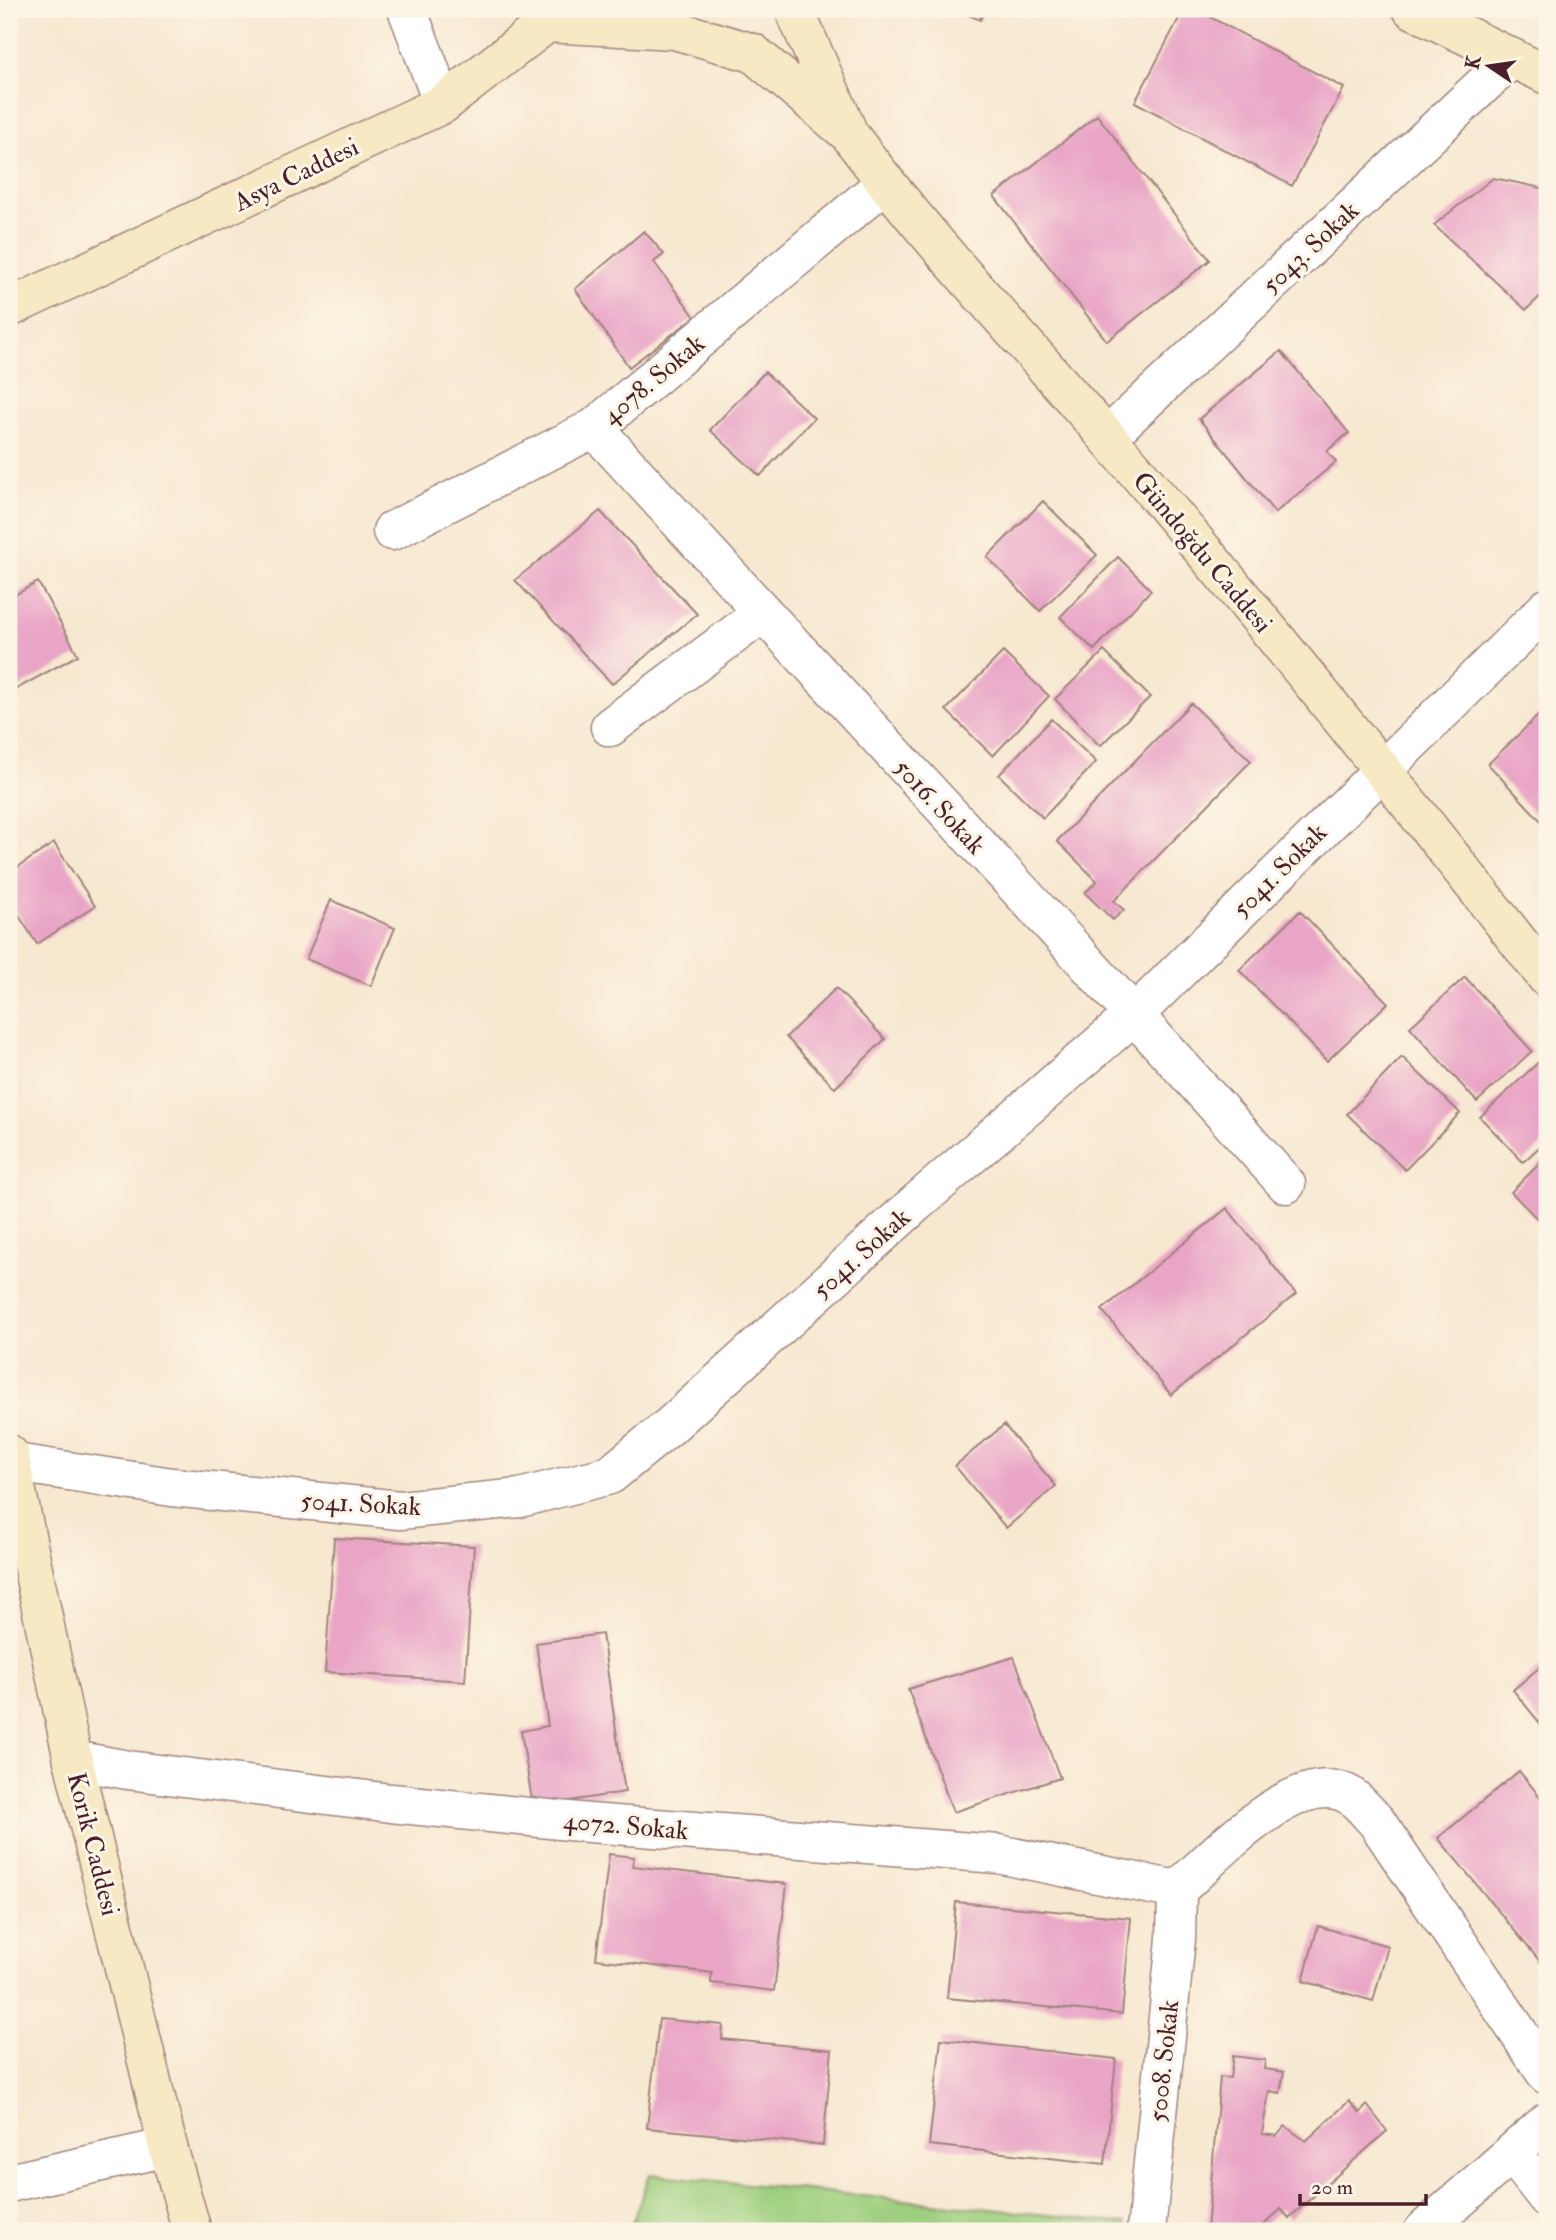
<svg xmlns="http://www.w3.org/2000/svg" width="1556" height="2240" font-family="'IM FELL Double Pica',serif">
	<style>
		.green { fill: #9dcf7e; stroke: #747754; stroke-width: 2 }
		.building { fill: #e9a5c6 }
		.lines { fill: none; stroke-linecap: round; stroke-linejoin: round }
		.street-casing { stroke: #a0847e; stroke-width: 41 }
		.secondary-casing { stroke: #a0847e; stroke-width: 41 }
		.street { stroke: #fff; stroke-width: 38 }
		.secondary { stroke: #f6e9c3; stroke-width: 38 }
		.labels { text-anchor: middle; stroke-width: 6; stroke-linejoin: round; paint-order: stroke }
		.street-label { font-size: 26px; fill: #4a1f2b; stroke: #fcf5e5 }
	</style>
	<rect width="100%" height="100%" fill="#fcf5e5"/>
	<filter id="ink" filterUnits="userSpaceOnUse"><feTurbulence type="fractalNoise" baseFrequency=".0143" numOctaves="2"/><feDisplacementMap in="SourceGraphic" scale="14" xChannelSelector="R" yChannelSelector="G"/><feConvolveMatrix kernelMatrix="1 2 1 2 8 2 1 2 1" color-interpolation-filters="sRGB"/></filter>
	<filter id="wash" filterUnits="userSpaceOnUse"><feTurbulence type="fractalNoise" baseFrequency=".00686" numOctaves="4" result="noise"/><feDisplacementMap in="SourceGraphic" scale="28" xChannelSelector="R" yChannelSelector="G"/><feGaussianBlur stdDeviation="1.57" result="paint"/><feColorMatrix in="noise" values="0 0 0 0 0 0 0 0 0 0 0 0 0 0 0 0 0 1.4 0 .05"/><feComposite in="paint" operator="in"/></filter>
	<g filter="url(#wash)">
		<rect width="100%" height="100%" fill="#f7e8d0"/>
		<path class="green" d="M650,2174L1126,2223V2231H629Z"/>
		<g id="blocks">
			<path class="building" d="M955,9H985L980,20Z
				M1184,9H1195L1344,88L1292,186L1135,102Z
				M1097,115L1210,260L1107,341L994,196Z
				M1493,178L1547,189V290L1526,310L1434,225Z
				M644,231L664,254L654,262L695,317L629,367L575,289Z
				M1281,351L1349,433L1327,451L1336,462L1275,513L1199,419Z
				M765,372L814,418L760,476L710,430Z
				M1043,501L1097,555L1040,611L987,557Z
				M600,511L697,614L612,684L515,580Z
				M1118,557L1151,590L1094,650L1060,617Z
				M38,582L78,655L9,693V598Z
				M1104,651L1150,697L1100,746L1055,699Z
				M1003,652L1049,696L993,756L946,710Z
				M1191,703L1251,761L1114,901L1124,910L1113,920L1085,893L1097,881L1057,841Z
				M1547,707V815L1541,821L1488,764Z
				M1051,719L1096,762L1043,818L999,775Z
				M54,843L95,906L37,944L9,900V873Z
				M331,900L395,928L371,986L306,959Z
				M1300,911L1388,1003L1327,1061L1239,970Z
				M1465,977L1532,1051L1477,1102L1410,1027Z
				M836,988L885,1039L835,1088L786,1037Z
				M1545,1056L1547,1059V1140L1523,1162L1480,1117Z
				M1402,1057L1460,1113L1405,1170L1347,1114Z
				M1547,1156V1229L1511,1192Z
				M1227,1208L1296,1294L1171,1395L1102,1310Z
				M1004,1425L1056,1486L1006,1528L955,1466Z
				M334,1538L474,1546L465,1681L325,1672Z
				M602,1634L625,1792L533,1807L521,1731L548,1726L536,1643Z
				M1014,1657L1060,1778L953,1812L908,1689Z
				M1547,1661V1732L1513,1690Z
				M1519,1771L1547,1805V1970L1438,1838Z
				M609,1854L634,1857L632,1866L787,1884L774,1991L711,1983L712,1973L596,1959Z
				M956,1902L1131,1918L1122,2014L947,1998Z
				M1318,1926L1388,1946L1373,2001L1303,1981Z
				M659,2019L723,2025L722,2039L832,2050L823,2145L647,2128Z
				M941,2039L1116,2059L1105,2164L929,2145Z
				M1233,2056L1265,2060L1264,2069L1284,2072L1280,2093L1269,2091L1262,2134L1277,2136L1285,2126L1306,2141L1349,2101L1360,2113L1367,2105L1387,2131L1289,2218L1281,2209L1257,2231H1207L1220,2077L1230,2078Z"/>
		</g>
	</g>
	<g filter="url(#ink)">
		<use href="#blocks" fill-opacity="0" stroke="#a0847e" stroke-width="2"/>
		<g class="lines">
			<g class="street-casing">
				<path id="street" d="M407,9L443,104
					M594,428C824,681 1059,928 1286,1184
					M1107,437L1512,58
					M392,531L594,428L885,183
					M610,727L763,613
					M9,1462L172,1487L400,1510L520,1498L610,1475L670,1426L915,1204L1135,1014L1547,608
					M73,1760L128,1770L391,1803L589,1823L998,1854L1177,1890
					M1177,1890C1212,1859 1298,1765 1349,1795C1358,1800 1368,1813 1376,1821L1547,2075
					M1512,2153L1547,2198
					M9,2183L168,2147
					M1146,2231L1176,1939L1177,1890
					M1423,2231L1547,2122"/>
			</g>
			<g class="secondary-casing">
				<path id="secondary" d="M1412,9L1547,75
					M546,23L675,30L753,53L849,134L794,9
					M849,134C927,240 1020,336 1106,436C1258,612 1403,795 1547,978
					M9,308L443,104L565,9
					M9,1454L73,1760L168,2147L192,2231"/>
			</g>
			<use href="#street" class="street"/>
			<use href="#secondary" class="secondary"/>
		</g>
	</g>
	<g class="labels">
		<g class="street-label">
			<text transform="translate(296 174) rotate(-26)" y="9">Asya Caddesi</text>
			<text transform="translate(1310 247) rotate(-43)" y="9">5043. Sokak</text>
			<text transform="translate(653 379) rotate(-40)" y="9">4078. Sokak</text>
			<text transform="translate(1203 552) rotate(50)" y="9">Gündoğdu Caddesi</text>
			<text transform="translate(940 806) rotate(47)" y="9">5016. Sokak</text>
			<text transform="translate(1279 870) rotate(-45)" y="9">5041. Sokak</text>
			<text transform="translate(861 1253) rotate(-42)" y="9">5041. Sokak</text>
			<text transform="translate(361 1503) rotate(3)" y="9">5041. Sokak</text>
			<text transform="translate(626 1825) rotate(5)" y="9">4072. Sokak</text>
			<text transform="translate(94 1844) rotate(76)" y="9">Korik Caddesi</text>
			<text transform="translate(1163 2061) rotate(-84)" y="9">5008. Sokak</text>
		</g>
	</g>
	<rect width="1556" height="2240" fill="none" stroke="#fcf5e5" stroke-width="35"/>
	<g transform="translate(1489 66) rotate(283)" stroke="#fcf5e5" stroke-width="5" paint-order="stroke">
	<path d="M0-5L12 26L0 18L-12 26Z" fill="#4a1f2b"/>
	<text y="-10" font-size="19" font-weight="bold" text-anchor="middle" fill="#4a1f2b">K</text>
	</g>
	<path d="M1300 2194v10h126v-10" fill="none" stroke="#4a1f2b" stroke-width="3.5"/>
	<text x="1311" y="2194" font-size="21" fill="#4a1f2b" stroke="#fcf5e5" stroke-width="5" paint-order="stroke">20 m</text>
</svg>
